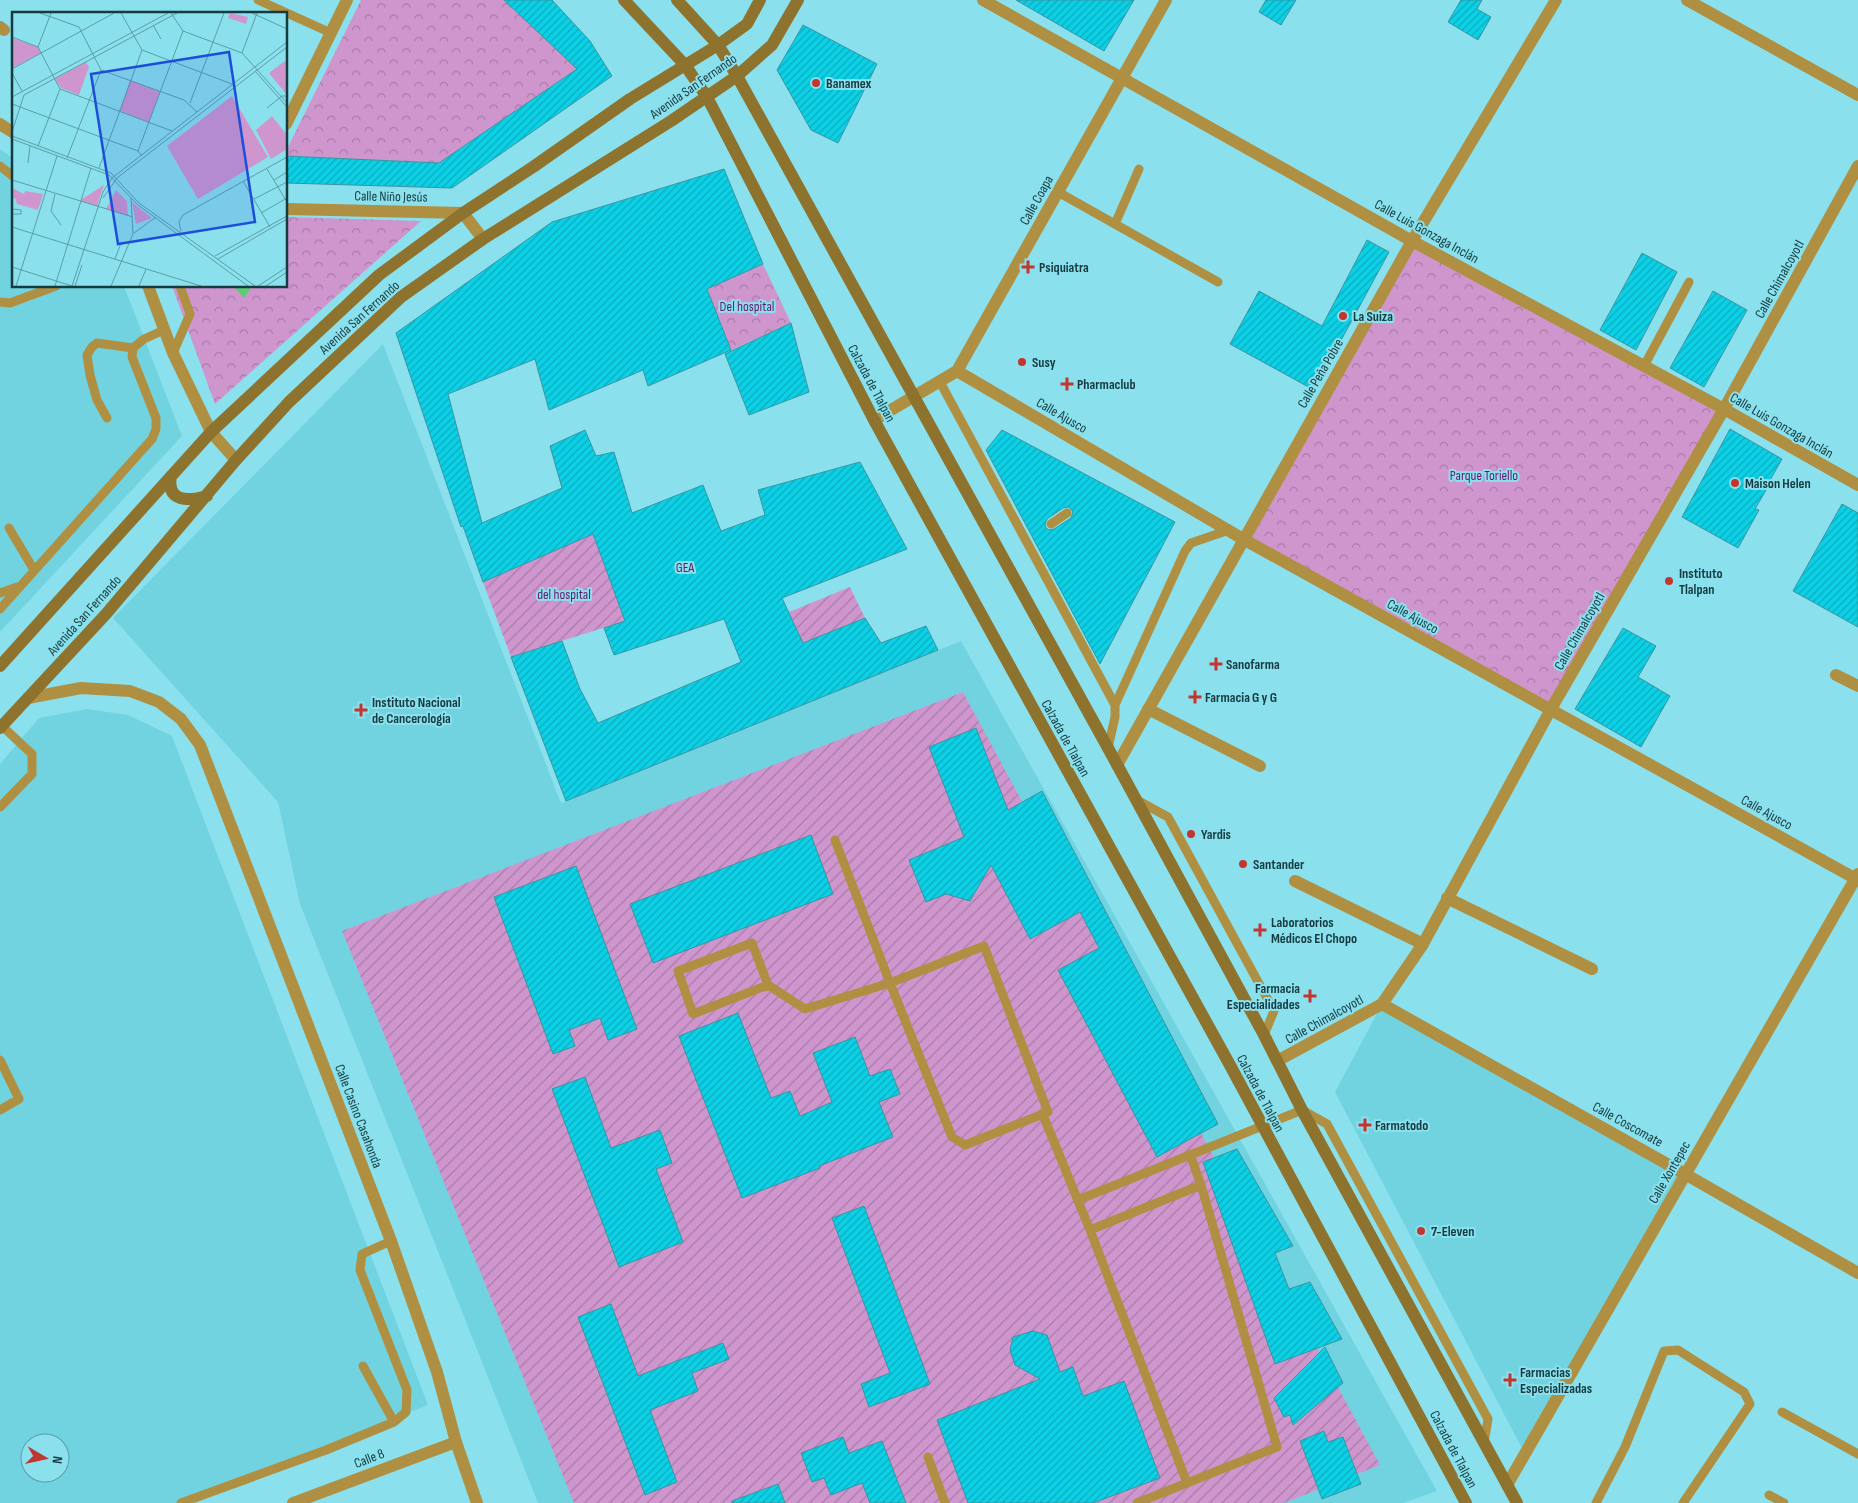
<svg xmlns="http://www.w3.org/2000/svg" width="1858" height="1503" font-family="'Sofia Sans Condensed',sans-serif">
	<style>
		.built { fill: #72d3e0; fill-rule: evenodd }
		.park { fill: url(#park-crowns) }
		.garden { fill: url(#garden-furrows) }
		.water { fill: #5bcc6f }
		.building { fill: url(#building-hatch); stroke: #3b94a0; fill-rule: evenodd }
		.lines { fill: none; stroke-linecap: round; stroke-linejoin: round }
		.service { stroke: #af9043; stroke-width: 9 }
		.minor { stroke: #af9043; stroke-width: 12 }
		.secondary { stroke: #8e732f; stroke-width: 12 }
		.poi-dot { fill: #c3352f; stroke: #8ae1ed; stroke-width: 2 }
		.labels { text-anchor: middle; stroke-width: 4; stroke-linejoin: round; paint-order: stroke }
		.poi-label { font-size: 14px; font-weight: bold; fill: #153a3f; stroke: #8ae1ed; text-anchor: start }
		.street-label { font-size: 14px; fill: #153a3f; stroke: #8ae1ed }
		.park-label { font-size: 14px; fill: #6d156e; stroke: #8ae1ed }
		.inset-road { fill: none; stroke: #5b9ea7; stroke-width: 1 }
		.view { fill: #1d4ed8; fill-opacity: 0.15; stroke: #1d4ed8; stroke-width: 2.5 }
		.inset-edge { fill: none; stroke: #153a3f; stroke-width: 2.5 }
	</style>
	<defs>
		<pattern id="park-crowns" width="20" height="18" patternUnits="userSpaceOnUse" patternTransform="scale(1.25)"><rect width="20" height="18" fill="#cf96ce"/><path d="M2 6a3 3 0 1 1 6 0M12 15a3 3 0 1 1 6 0" fill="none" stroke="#a77ba9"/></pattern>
		<pattern id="garden-furrows" width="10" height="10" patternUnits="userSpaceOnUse" patternTransform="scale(1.25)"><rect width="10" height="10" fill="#cf96ce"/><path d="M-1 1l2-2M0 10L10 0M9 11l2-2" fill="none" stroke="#a77ba9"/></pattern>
		<pattern id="building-hatch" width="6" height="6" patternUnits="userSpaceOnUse" patternTransform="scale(1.25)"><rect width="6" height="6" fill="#0cd1e6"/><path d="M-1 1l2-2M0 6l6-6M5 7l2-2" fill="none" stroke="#0babbc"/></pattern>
	</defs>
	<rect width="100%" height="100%" fill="#8ae1ed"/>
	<path class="built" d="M0,149L14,159V286H124L182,436L0,632Z
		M383,344L561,803L961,641L1437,1491L1403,1503H538L300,904L278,802L113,618Z
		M87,709L128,715L172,736L428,1405L180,1503H0V764L39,718ZM30,1443H60V1473H30Z
		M1382,1004L1685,1174L1525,1454L1335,1092Z"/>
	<path class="park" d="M361,0H504L577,69L439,163L286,156V151Z
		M286,217L421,221L215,404L172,286H286Z
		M1412,241L1724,409L1551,709L1243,539Z
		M763,264L791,323L731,350L707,289Z"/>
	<path class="garden" d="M593,534L625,621L511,657L483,582Z
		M850,587L865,618L803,643L789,612Z
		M963,692L1380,1465L1284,1503H574L342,931Z"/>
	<path class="water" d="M233,286H252L244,298Z"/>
	<path class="building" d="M504,0H552L590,41L612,76L452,188L286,183V156L439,163L577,69Z
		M1016,0H1134L1104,51Z
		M1266,0H1296L1281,25L1259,12Z
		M1461,0H1482L1477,9L1491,17L1478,40L1448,22Z
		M803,25L877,64L838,143L811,130L777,70Z
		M724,169L763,264L707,289L731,350L648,386L643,370L549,410L535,359L448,394L482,523L562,488L550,446L585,430L596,456L614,452L632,513L703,485L721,531L765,515L758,490L860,462L907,549L782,598L803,643L865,618L881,643L926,626L938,650L566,801L511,657L562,641L580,689L598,723L741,662L724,619L614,655L604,628L625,621L593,534L483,582L463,526L461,527L396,333L552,222Z
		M1367,240L1389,252L1314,390L1230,344L1259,291L1322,326Z
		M1642,253L1677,272L1636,350L1600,330Z
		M1713,291L1747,310L1704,387L1670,368Z
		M791,323L809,392L749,415L725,354Z
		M1730,429L1782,459L1765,489L1766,490L1755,509L1759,510L1738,548L1682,517Z
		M1002,430L1175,522L1100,664L986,450ZM1069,507L1073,512L1071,518L1054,529L1049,530L1046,528L1045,524L1047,519L1063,508Z
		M1842,504L1858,513V627L1793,591Z
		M1623,628L1656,646L1638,677L1670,696L1641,747L1575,709Z
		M976,728L1008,810L1042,791L1218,1124L1157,1157L1058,970L1099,948L1080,912L1030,939L991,865L970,901L946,894L926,902L909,860L964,837L929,747Z
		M811,835L833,894L653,963L630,904Z
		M576,866L637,1029L608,1040L600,1018L569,1030L575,1046L553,1054L494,897Z
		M738,1013L771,1098L790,1091L800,1116L832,1102L813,1053L855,1037L870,1076L890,1069L900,1094L879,1102L893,1137L819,1166L820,1168L742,1198L679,1036Z
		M585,1077L611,1148L660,1130L672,1163L656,1169L683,1242L619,1267L552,1089Z
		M1237,1149L1293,1246L1275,1253L1289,1289L1310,1282L1342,1339L1275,1364L1203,1162Z
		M864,1206L930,1384L869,1407L861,1384L890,1373L832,1218Z
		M611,1304L638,1376L723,1343L729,1359L692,1373L698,1391L650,1410L677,1482L645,1495L578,1317Z
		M1033,1331L1047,1335L1060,1372L1073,1367L1083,1396L1124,1381L1160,1478L1093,1503H968L937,1420L1040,1379L1015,1365L1010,1350L1013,1337Z
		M1325,1347L1343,1383L1293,1425L1290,1415L1284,1417L1274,1398Z
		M1324,1431L1328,1442L1343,1437L1361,1484L1322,1499L1300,1441Z
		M843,1437L849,1453L882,1441L906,1503H870L862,1483L831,1495L824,1478L812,1482L801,1453Z
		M778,1484L785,1503H732V1501Z"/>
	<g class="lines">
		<path class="service" d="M258,0L331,33
			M0,166L14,177
			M1058,192L1218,282
			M1115,224L1139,169
			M0,302L10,303L56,286
			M173,353L190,314L180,286
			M1644,366L1689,282
			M940,382L1115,705V717L1108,748
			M107,418L97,400L90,375L87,355L92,347L97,343L133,348
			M1051,524L1067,513
			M9,528L34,570
			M0,593L17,587
			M0,609L152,439L156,429V418L132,357L133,348L144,339L164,330
			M1115,705L1185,551L1191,543L1229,530
			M1137,800L1168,817L1274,1011L1264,1035
			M0,807L32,774V754L2,726
			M984,946L1048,1112L965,1145L952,1137L890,983Z
			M768,985L693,1014L678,971L752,943L768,985L805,1009L890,983L835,840
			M0,1060L19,1099L0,1110
			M1043,1115L1090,1230L1187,1483L1277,1447L1201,1185
			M1078,1200L1302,1110L1327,1124L1488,1419L1484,1443
			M1090,1230L1201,1185L1190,1154
			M363,1366L394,1422
			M1782,1412L1858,1454
			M928,1457L945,1503
			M1769,1495L1784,1503
			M181,1503L326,1450L394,1422L406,1412L407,1390L360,1270L362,1254L391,1241
			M1137,1503L1187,1483
			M1596,1503L1625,1447L1664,1351L1678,1350L1744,1392L1750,1404L1683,1503"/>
		<path class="minor" d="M983,0L1412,241L1724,409L1858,485
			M1687,0L1858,95
			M0,27L4,30
			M0,124L14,133
			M286,124L347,0
			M286,209L463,213L483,239
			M148,286L173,353L211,432L236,460
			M957,371L1243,539L1858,880
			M874,420L957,371L1166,0
			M1836,675L1858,686
			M28,698L81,688L130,691L159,702L181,719L200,745L391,1241L437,1372L456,1442L477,1503
			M1148,709L1260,766
			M1117,765L1412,241L1556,0
			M1295,881L1423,944
			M1447,898L1592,969
			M1382,1004L1685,1174L1858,1273
			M1277,1061L1382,1004L1423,944L1551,709L1724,409L1858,166
			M1507,1485L1858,874
			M293,1503L456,1442"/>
		<path class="secondary" d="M624,0L685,65L707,97L874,420L1231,1067L1466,1503
			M677,0L718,45L737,76L1108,748L1264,1035L1302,1110L1517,1503
			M171,476C166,503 189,501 207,496
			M0,666L211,432L379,275L463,213L533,167L630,99L718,45L747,24L760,0
			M0,728L106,614L236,460L289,402L401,297L483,239L671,121L737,76L772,45L798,0"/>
	</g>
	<g class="poi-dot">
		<circle cx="816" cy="83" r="5"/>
		<path d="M1025.5 259.5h5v5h5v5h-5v5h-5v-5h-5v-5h5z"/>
		<circle cx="1343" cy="316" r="5"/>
		<circle cx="1022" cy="362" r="5"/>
		<path d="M1064.5 376.5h5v5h5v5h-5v5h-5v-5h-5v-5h5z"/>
		<circle cx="1735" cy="483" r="5"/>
		<circle cx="1669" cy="581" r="5"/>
		<path d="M1213.5 656.5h5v5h5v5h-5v5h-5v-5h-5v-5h5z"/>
		<path d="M1192.5 689.5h5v5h5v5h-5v5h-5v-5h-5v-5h5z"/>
		<path d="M358.5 702.5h5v5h5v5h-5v5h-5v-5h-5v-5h5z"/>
		<circle cx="1191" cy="834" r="5"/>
		<circle cx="1243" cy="864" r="5"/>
		<path d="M1257.5 922.5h5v5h5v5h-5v5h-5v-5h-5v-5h5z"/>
		<path d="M1307.5 988.5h5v5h5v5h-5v5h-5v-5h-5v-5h5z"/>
		<path d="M1362.5 1117.5h5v5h5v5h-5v5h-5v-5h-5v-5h5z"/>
		<circle cx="1421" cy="1231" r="5"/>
		<path d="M1507.5 1372.5h5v5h5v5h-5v5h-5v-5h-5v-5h5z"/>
	</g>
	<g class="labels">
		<g class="poi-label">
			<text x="826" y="88">Banamex</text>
			<text x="1039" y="272">Psiquiatra</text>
			<text x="1353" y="321">La Suiza</text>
			<text x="1032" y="367">Susy</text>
			<text x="1077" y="389">Pharmaclub</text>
			<text x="1745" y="488">Maison Helen</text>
			<text x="1679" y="578">Instituto<tspan x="1679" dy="16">Tlalpan</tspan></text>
			<text x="1226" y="669">Sanofarma</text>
			<text x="1205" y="702">Farmacia G y G</text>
			<text x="372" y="707">Instituto Nacional<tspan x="372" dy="16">de Cancerología</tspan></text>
			<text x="1201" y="839">Yardis</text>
			<text x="1253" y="869">Santander</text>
			<text x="1271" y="927">Laboratorios<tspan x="1271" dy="16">Médicos El Chopo</tspan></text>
			<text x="1300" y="993" text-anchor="end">Farmacia<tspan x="1300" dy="16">Especialidades</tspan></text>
			<text x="1375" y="1130">Farmatodo</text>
			<text x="1431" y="1236">7-Eleven</text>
			<text x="1520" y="1377">Farmacias<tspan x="1520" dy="16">Especializadas</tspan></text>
		</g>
		<g class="street-label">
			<text transform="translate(693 86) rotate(-35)" y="5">Avenida San Fernando</text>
			<text transform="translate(391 196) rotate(1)" y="5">Calle Niño Jesús</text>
			<text transform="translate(1036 200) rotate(-61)" y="5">Calle Coapa</text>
			<text transform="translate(1427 231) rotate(29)" y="5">Calle Luis Gonzaga Inclán</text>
			<text transform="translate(1779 279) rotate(-61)" y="5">Calle Chimalcoyotl</text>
			<text transform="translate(359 317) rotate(-42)" y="5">Avenida San Fernando</text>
			<text transform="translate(1320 373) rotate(-60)" y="5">Calle Peña Pobre</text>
			<text transform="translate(872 383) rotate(62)" y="5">Calzada de Tlalpan</text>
			<text transform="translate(1062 415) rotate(30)" y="5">Calle Ajusco</text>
			<text transform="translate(1782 425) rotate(30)" y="5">Calle Luis Gonzaga Inclán</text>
			<text transform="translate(84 615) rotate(-48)" y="5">Avenida San Fernando</text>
			<text transform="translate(1413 616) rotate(29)" y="5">Calle Ajusco</text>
			<text transform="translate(1579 631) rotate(-60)" y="5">Calle Chimalcoyotl</text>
			<text transform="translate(1066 738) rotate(61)" y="5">Calzada de Tlalpan</text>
			<text transform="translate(1767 812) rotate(29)" y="5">Calle Ajusco</text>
			<text transform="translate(1324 1019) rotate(-29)" y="5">Calle Chimalcoyotl</text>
			<text transform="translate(1261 1093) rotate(62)" y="5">Calzada de Tlalpan</text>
			<text transform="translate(359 1116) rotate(69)" y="5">Calle Casino Casahonda</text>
			<text transform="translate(1628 1124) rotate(29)" y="5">Calle Coscomate</text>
			<text transform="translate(1669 1172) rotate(-60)" y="5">Calle Xontepec</text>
			<text transform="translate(1454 1449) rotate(62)" y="5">Calzada de Tlalpan</text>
			<text transform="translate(369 1458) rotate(-21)" y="5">Calle 8</text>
		</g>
		<g class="park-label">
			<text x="747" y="311">Del hospital</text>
			<text x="1484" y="480">Parque Toriello</text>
			<text x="685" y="572">GEA</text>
			<text x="564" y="599">del hospital</text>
		</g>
	</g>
	<g transform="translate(12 12)">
		<rect width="275" height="275" fill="#8ae1ed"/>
		<path d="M273,49L275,51V83L257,61ZM74,50L77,55L67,83L49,76L43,67Z" fill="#cf96ce"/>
		<path d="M0,26L26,35L29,41L0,56ZM118,68L148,80L137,110L108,99ZM260,104L275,123V137L259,147L244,118ZM92,173L85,194L69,189L70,187ZM0,176L12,182L13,179L31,182L26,198L5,192L3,186L0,187ZM104,178L115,189L116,204L94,197ZM120,190L140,206L124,212Z" fill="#cf96ce"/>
		<path d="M218,1L236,5L234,12L216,6ZM220,84L256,145L186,187L155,134Z" fill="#cf96ce"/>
		<path class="inset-road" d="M28,1L67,15L89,58L172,88L185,100M109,1L130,38L220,72M159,1L171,19L230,41L275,91M240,1L275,17M141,13L149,27M0,25L26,35M26,35L48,77L160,119M26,35L39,1M230,41L245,1M0,57L102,1M243,59L275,95M0,61L10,79M0,85L156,1M178,91L212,1M0,92L126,139L130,144M255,96L270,84H275M0,120L12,83L165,1M0,124L99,161L127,191L243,274M0,127L97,163L126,193L236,274M26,134L48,77M126,139L171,19M55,146L89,58M16,151L18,134M87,156L130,38M255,157L275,190M0,168L121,205M262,168L275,160M231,169L258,215M43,182L39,199L49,213M91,186L105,166L275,35M242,187L275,170M0,197L9,198V202H0M249,201L275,186M0,215L189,274M169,219L167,210L171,203L275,145M122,221L144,205M203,244L275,204M103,247L109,231M206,247L275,207M0,255L60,274M4,274L45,144M43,274L79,156M60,274L91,180L100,166L275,30M63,274L70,253M99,274L121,222L119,186M127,274L134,257M246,274L275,255M254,274L275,260"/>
		<path class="view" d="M217,40L243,210L106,232L79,62Z"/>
		<rect width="275" height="275" class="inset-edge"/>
	</g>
	<g transform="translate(45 1458) rotate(99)"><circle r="24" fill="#8ae1ed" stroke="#5b9ea7"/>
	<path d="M0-4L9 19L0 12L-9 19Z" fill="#c3352f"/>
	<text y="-8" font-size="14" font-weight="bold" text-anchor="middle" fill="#153a3f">N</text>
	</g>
</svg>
